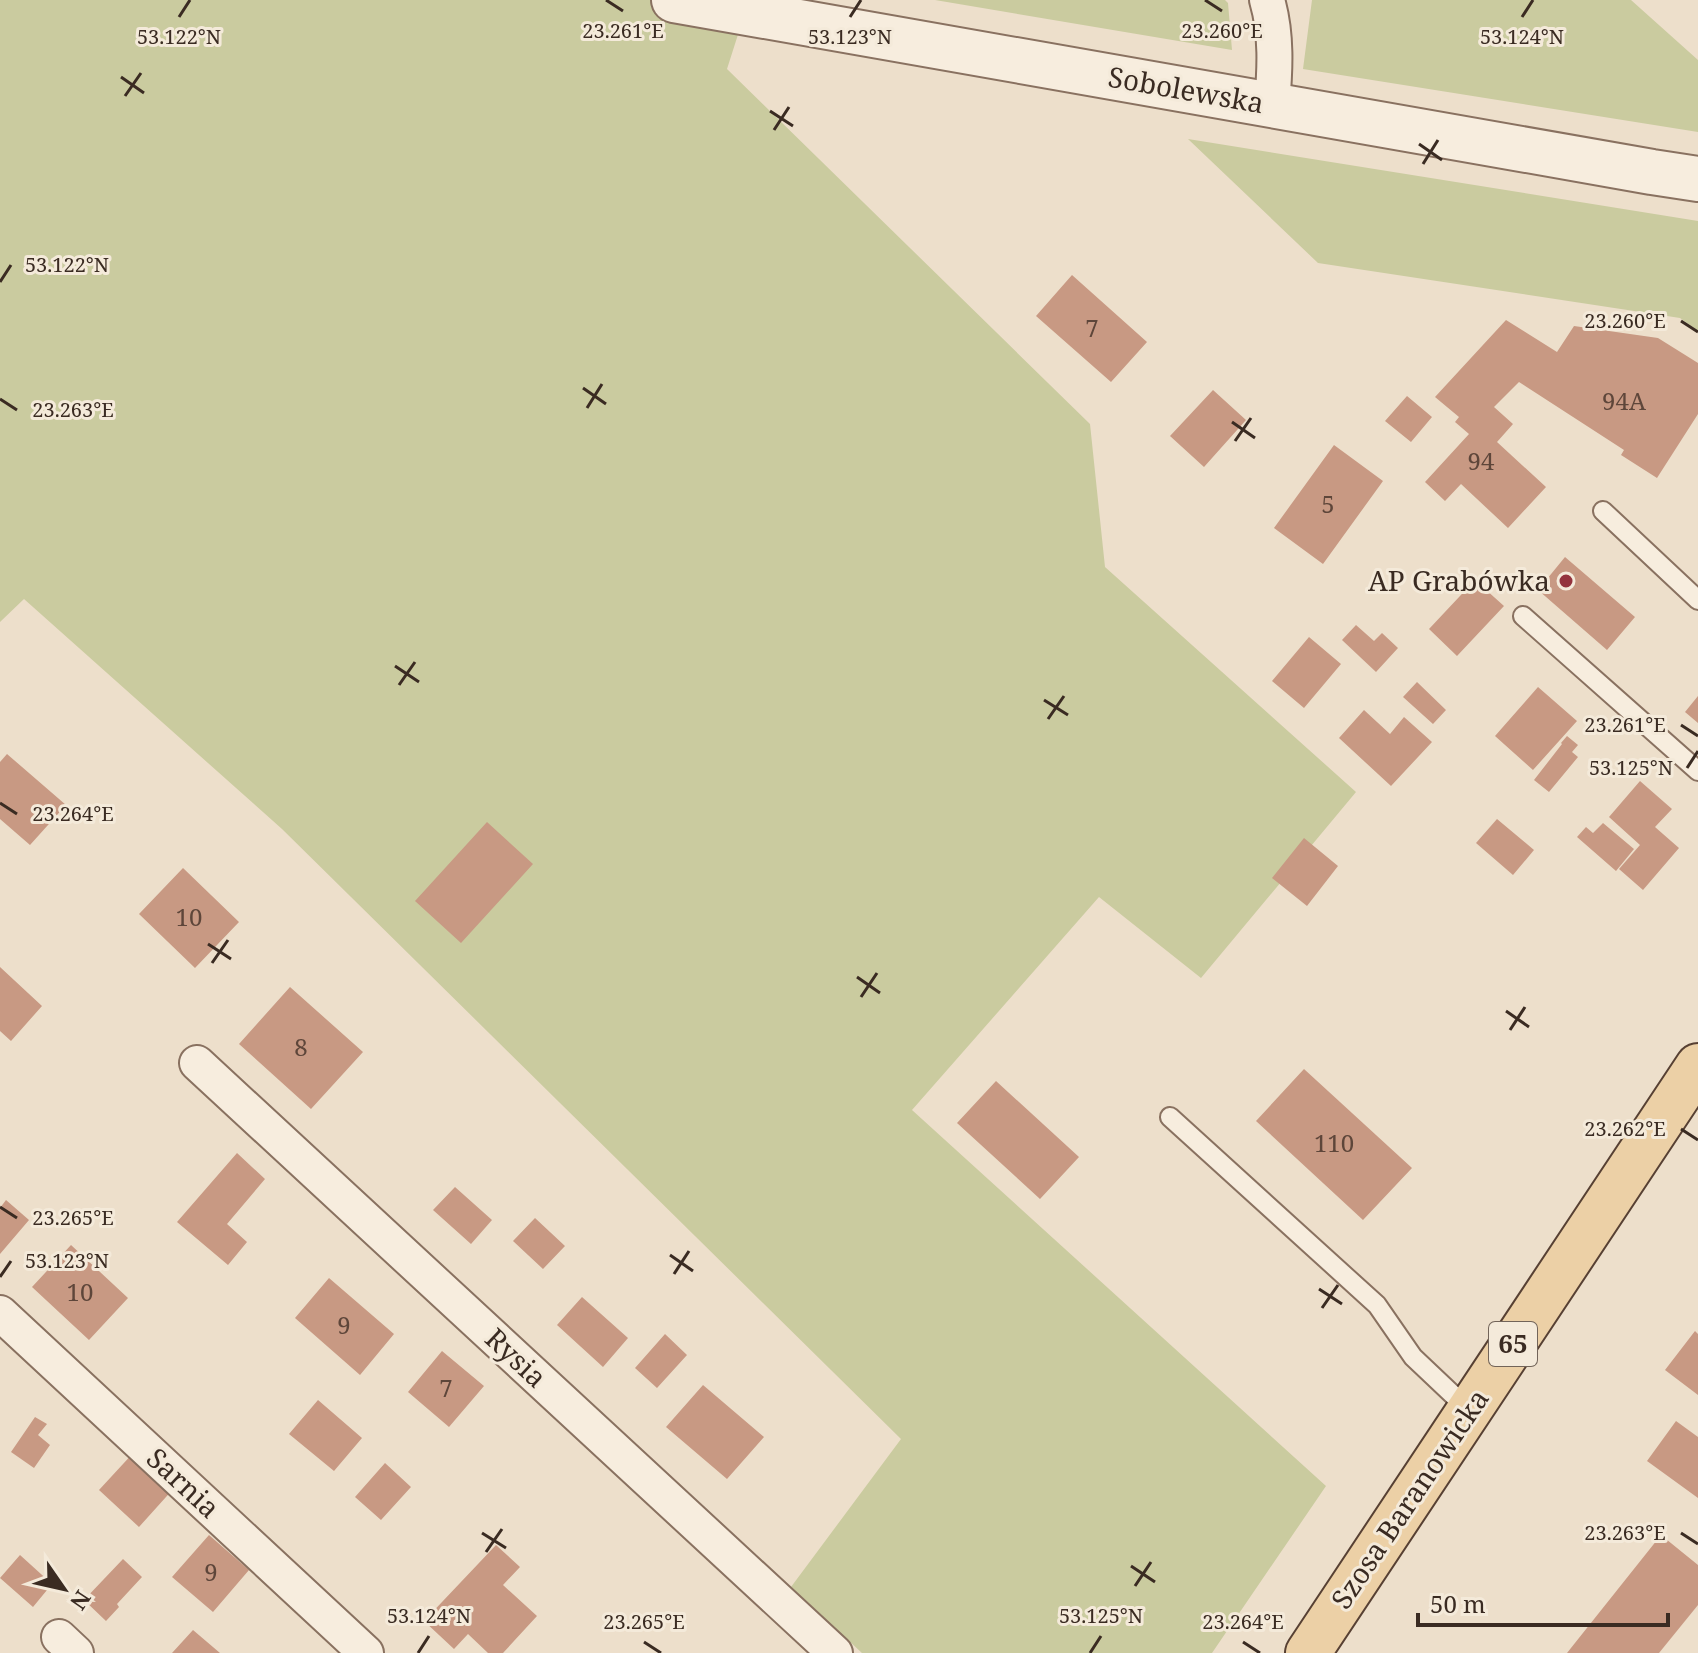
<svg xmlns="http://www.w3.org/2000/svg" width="1698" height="1653" font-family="'Noto Serif',serif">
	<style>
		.green { fill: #cacb9f }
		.building { fill: #c89983 }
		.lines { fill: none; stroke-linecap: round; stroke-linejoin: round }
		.service-casing { stroke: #897160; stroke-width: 22 }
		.minor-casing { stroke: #897160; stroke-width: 38 }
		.tertiary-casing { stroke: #897160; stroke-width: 48 }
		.primary-casing { stroke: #574033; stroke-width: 48 }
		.service { stroke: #f7edde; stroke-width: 18 }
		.minor { stroke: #f7edde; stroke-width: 34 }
		.tertiary { stroke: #f7edde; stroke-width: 44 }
		.primary { stroke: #ecd0a6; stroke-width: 44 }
		.ticks { fill: none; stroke: #3a2b22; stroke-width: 3 }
		.poi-dot { fill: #94333d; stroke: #f4eada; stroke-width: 3 }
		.labels { text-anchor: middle; stroke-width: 6; stroke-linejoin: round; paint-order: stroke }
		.number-label { font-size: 24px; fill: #5e463a }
		.shield { fill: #f4eada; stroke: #726459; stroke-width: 2 }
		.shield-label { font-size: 26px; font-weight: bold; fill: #3a2b22 }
		.street-label { font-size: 28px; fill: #3a2b22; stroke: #f4eada }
		.poi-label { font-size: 28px; fill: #3a2b22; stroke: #f4eada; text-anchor: end }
		.ticks-label { font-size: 20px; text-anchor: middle; fill: #3a2b22; stroke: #f4eada; stroke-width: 6; stroke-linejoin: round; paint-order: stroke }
	</style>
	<rect width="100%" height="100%" fill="#eddfcb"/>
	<path class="green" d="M0,0H749L727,69L1090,424L1105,567L1356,792L1201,978L1099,897L912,1110L1326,1486L1212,1653H862L791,1587L901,1439L282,829L24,599L0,622Z
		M935,0H1225L1228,3L1232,50Z
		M1312,0H1631L1698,60V132L1303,69Z
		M1188,139L1698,221V331L1680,318L1318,263Z"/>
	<path class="building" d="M1072,275L1147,342L1111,382L1036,316Z
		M1506,320L1557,352L1574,326L1658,338L1698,363V414L1657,478L1621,455L1624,450L1519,382L1494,407L1513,424L1497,442L1546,487L1508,528L1461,484L1445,501L1425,482L1469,434L1455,422L1459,417L1435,397Z
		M1213,390L1246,420L1204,467L1170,436Z
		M1407,396L1432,417L1411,442L1385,421Z
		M1334,445L1383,481L1323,564L1274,528Z
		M1565,557L1635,617L1607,650L1538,590Z
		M1475,580L1504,606L1457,656L1429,629Z
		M1356,625L1374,641L1382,633L1398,648L1376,672L1342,640Z
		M1309,637L1341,664L1304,708L1272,681Z
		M1417,682L1446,710L1433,724L1403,697Z
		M1538,687L1577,721L1533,770L1495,736Z
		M1698,696V723L1685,712Z
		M1364,710L1390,734L1404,717L1432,742L1391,786L1339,738Z
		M1567,736L1578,745L1572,752L1578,757L1549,792L1534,780L1562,744L1561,743Z
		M7,754L66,805L30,845L0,819V762Z
		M1640,781L1672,809L1655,827L1679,848L1643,890L1619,869L1640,845L1609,817Z
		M1497,819L1534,850L1513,875L1476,843Z
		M487,822L533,864L461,943L415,901Z
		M1603,823L1634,849L1616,871L1577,837L1586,827L1593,833Z
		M1304,838L1338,866L1307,906L1272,878Z
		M183,868L239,922L195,968L139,914Z
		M0,967L42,1006L11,1041L0,1031Z
		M290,987L363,1052L311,1109L239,1044Z
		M1304,1069L1412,1168L1363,1220L1256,1121Z
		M996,1081L1079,1157L1040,1199L957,1123Z
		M237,1153L265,1179L227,1224L247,1242L228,1265L177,1222Z
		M455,1187L492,1220L471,1244L433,1210Z
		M6,1200L29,1220L0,1254V1208Z
		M535,1218L565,1246L543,1269L513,1241Z
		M71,1245L128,1298L89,1340L32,1287Z
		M329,1278L394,1334L360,1375L295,1318Z
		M582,1297L628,1338L603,1367L557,1325Z
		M1695,1331L1698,1334V1395L1665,1370Z
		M665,1334L687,1355L657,1388L635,1368Z
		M442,1351L484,1386L449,1427L408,1392Z
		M703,1385L764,1437L727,1479L666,1427Z
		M318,1400L362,1438L334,1471L289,1434Z
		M35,1417L47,1424L38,1435L50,1445L34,1468L11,1452Z
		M1676,1421L1698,1437V1498L1647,1461Z
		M135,1451L175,1487L139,1527L99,1490Z
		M385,1463L411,1487L381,1520L355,1497Z
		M209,1535L249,1570L213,1612L172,1577Z
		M1661,1535L1698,1565V1605L1659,1653H1567Z
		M496,1545L520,1567L503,1585L537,1616L503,1653H488L468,1634L454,1649L424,1621Z
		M20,1555L52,1584L33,1607L0,1578Z
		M123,1559L142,1577L117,1604L119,1607L106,1621L84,1600Z
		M193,1630L220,1653H172Z"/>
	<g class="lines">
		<g class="service-casing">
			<path id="service" d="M1603,511L1698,600
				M1523,616L1698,771
				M1170,1117L1377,1305L1413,1357L1469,1410"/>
		</g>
		<g class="minor-casing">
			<path id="minor" d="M1267,0C1277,34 1275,70 1272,105
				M197,1063L835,1653
				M0,1313L366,1653
				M59,1637L76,1653"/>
		</g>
		<g class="tertiary-casing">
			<path id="tertiary" d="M674,0L1652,172L1698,179"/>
		</g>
		<g class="primary-casing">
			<path id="primary" d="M1308,1653L1698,1066"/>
		</g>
		<use href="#service" class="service"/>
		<use href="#minor" class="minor"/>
		<use href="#tertiary" class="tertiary"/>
		<use href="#primary" class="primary"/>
	</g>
	<path class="ticks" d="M606,0L623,11M1205,0L1222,11M179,17L190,0M850,17L861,0M1522,17L1533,0M121,77L144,93M125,96L141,73M770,111L793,126M774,130L789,107M1419,144L1442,160M1423,164L1438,140M0,282L11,265M1681,321L1698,332M583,388L606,404M0,399L17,410M587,408L602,384M1232,422L1255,438M1235,441L1251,418M395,666L419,682M399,685L415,662M1044,700L1068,715M1048,719L1064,696M1681,725L1698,736M1687,768L1698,751M0,803L17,814M208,944L231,959M212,963L228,940M857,977L880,993M861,997L877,973M1506,1011L1529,1027M1510,1030L1525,1007M1681,1129L1698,1140M0,1207L17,1218M670,1255L693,1271M674,1274L689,1251M0,1277L11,1261M1319,1289L1342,1304M1322,1308L1338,1285M482,1533L506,1548M1681,1533L1698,1544M486,1552L502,1529M1131,1566L1155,1582M1135,1586L1151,1562M644,1642L661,1653M1243,1642L1260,1653M418,1653L429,1636M1090,1653L1101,1636"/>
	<circle class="poi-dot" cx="1566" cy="581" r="8"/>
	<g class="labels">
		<g class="number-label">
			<text x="1092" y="337">7</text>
			<text x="1624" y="410">94A</text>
			<text x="1481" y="470">94</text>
			<text x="1328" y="513">5</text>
			<text x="189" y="926">10</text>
			<text x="301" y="1056">8</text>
			<text x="1334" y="1152">110</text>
			<text x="80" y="1301">10</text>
			<text x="344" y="1334">9</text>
			<text x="446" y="1397">7</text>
			<text x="211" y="1581">9</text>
		</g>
		<rect class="shield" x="1489" y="1322" width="48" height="44" rx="6"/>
		<g class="shield-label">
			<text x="1513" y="1353">65</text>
		</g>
		<g class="street-label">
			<text transform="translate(1186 90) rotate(10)" y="10">Sobolewska</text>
			<text transform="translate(516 1358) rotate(43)" y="10">Rysia</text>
			<text transform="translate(183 1483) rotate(43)" y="10">Sarnia</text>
			<text transform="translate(1410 1499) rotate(-56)" y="10">Szosa Baranowicka</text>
		</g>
		<g class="poi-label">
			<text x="1550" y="591">AP Grabówka</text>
		</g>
	</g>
	<g class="ticks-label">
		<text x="623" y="38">23.261°E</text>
		<text x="1222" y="38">23.260°E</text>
		<text x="179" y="44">53.122°N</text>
		<text x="850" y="44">53.123°N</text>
		<text x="1522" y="44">53.124°N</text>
		<text x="67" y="272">53.122°N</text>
		<text x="1625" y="328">23.260°E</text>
		<text x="73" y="417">23.263°E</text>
		<text x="1625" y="732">23.261°E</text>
		<text x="1631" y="775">53.125°N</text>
		<text x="73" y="821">23.264°E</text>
		<text x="1625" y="1136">23.262°E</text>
		<text x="73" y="1225">23.265°E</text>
		<text x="67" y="1268">53.123°N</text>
		<text x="1625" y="1540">23.263°E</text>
		<text x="429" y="1623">53.124°N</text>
		<text x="1101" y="1623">53.125°N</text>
		<text x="644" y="1629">23.265°E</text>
		<text x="1243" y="1629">23.264°E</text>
	</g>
	<g transform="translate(64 1589) rotate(124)" stroke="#f4eada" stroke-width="6" paint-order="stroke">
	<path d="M0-6L14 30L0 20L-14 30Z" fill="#3a2b22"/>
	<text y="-12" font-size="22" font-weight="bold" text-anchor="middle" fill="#3a2b22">N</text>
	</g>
	<path d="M1418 1613v12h250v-12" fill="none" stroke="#3a2b22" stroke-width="4"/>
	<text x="1430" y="1613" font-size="24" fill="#3a2b22" stroke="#f4eada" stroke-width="6" paint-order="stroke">50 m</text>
</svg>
